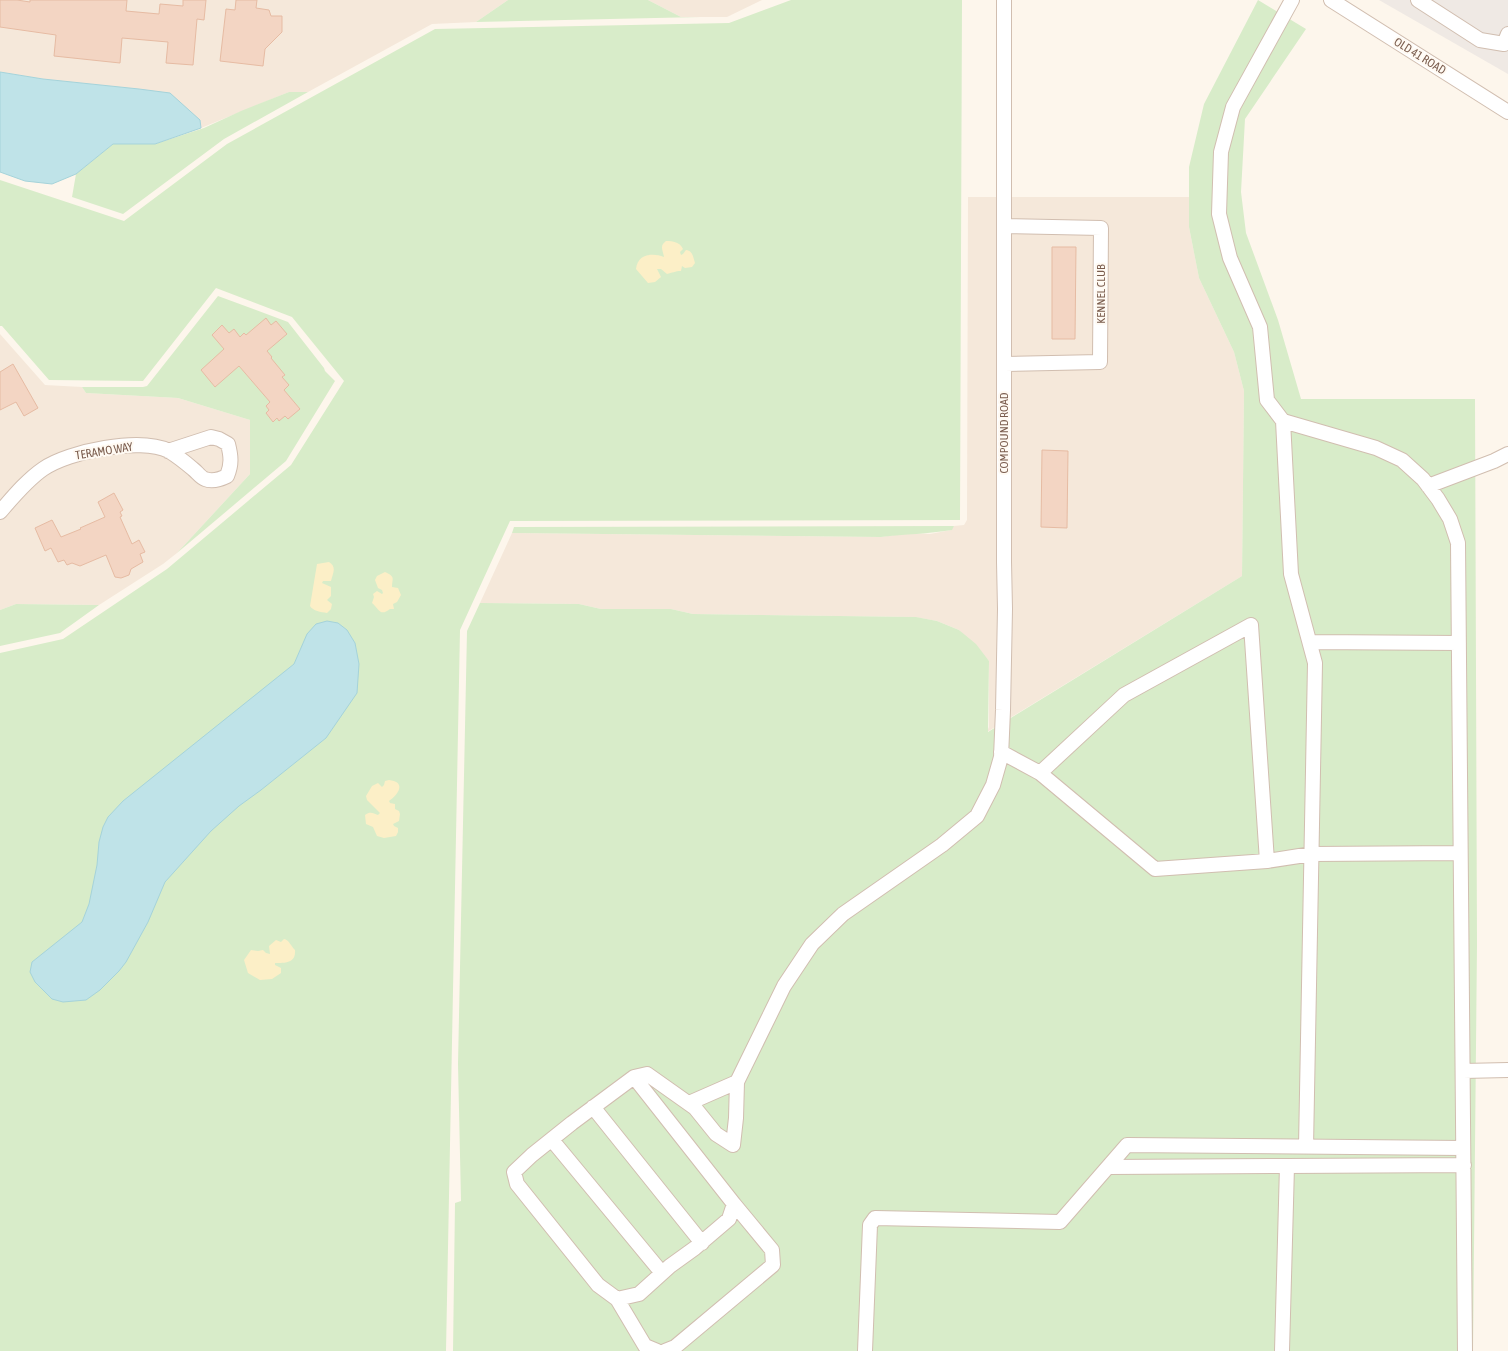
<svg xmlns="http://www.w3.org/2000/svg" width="1508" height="1351" font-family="'Asap Condensed',sans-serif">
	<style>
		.residential { fill: #f5e8da }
		.industrial { fill: #efe9e4 }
		.green { fill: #d8ecc9 }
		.sand { fill: #fcefc7 }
		.water { fill: #bfe3e8; stroke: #a5d3da }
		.building { fill: #f3d5c3; stroke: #e6bba3 }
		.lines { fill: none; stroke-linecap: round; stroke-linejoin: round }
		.minor-casing { stroke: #d1beb0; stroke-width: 16 }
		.minor { stroke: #fff; stroke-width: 14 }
		.labels { text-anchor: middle; stroke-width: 4; stroke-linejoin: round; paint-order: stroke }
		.street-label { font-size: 12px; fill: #7a5c4d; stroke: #fffaf3 }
	</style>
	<rect width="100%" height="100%" fill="#fdf6ec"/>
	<path class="residential" d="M0,0H508L476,22L432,24L308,92H289L201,128L200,120L139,89L43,79L0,72Z
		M648,0H762L727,17H681Z
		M968,197H1189V227L1199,278L1234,352L1244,391L1242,576L987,732L989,727V661L959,630L937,621L915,617L693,614L671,609H601L579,604L480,603L512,533L881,537L908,533L930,534L951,530L954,526L964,525L967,520Z
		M0,334L45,385L82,387L86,393L178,398L250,420V474L177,553L163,564L99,605L16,604L0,610Z"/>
	<path class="industrial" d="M1379,0H1508V74Z"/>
	<path class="green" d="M508,0H648L681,17H701L476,22Z
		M791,0H962L960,520L510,521L460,630L446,1351H0V653L63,639L167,569L291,465L344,381L292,317L216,288L143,381L49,380L2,326H0V180L124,221L227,144L435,29L729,23Z
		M1258,0L1306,29L1245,119L1241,192L1246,233L1278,320L1301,399H1475L1477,945L1473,1351H453L455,1203L461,1201L458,1064L467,631L480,603L579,604L601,609H671L693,614L916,617L937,621L959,630L976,644L989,661L988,732L1242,576L1244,391L1234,352L1199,278L1189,227V167L1204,104Z
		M289,92H308L224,139L123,214L72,197L76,174L113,144H155L204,128L241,111Z
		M218,296L288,322L324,368L325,371L335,381L286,461L177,553L250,474V420L178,398L86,393L82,387H143L147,386Z
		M954,526L952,530C928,534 905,534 881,537L512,533L514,527Z
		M16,604L98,605H99L60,633L0,646V610Z"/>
	<path class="sand" d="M666,241C673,241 680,242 683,249L680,252L681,255L683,254L686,250C693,251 693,257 695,263L692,267L685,268L682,266L681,271C675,271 672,273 667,274L661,269H657L661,277L655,282L648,283L636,269C638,253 653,253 664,257C663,250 659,246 666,241Z
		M329,562C337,567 333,573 331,581H323L322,583L331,587V596L327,600L332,604L331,609L327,613C321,612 313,611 310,606L317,564Z
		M385,572C396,577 392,578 392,587L398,588L401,595L397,602L393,604L394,609H390C380,617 379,609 372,603L374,597L373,594L377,591L382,594L383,593L382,590L378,588L375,580L377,576Z
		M389,780C407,782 398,795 389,801L390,803L395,804V809L399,811L400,814L399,821L393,824L394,826L398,828V832L396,836L384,838L377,836L373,827L366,824L365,815C370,811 373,813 378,815L380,813L367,800L366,796L372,786L378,783L382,787L384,785L385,781Z
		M284,939C289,940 291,946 295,950C296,963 286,963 275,963V965L281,968V973L272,979L260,980L248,973L244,960L251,950L258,951L263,950L266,953L270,954L269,946L276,940L281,942Z"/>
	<path class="water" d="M0,72L43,79L139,89L170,93L200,120L201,128L155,144H113L76,174L52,184L25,181L0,172Z
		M327,621L338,623L347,630L355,643L359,664L357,693L326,738L261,790L239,806L211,831L165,882L148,922L126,962L119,971L100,990L86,1000L63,1002L52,999L35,982L30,972L32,962L82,922L89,904L97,865L99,842L103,827L108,817L123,801L294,664L307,634L316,624Z"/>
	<path class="building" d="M0,0H17L30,2V0H127L126,11L159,14L160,4L183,6V0H206L204,20L197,19L193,65L166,63L168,42L122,38L120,63L54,56L56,35L0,27Z
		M236,0H257L256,8L269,10L271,16H282V32L265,49L263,66L220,61L226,9L235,10Z
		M1052,247H1076L1075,339H1052Z
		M266,318L271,325L276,321L287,334L267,351L272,357L271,358L285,375L282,377L289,385L284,390L300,409L288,419L285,416L279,421L277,418L273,422L266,413L269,410L266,406L270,402L239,366L215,387L201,370L224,349L212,335L222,325L229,333L234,329L240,337L244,333L246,335Z
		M13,364L38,408L24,416L16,402L0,410V372Z
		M1042,450L1068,451L1067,528L1041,527Z
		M114,493L123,510L120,512L122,516L120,517L132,544L139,540L145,552L140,554L143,562L131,569L129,575L121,578L115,577L106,555L80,566L72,563L67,565L64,560L58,562L51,548L45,551L35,528L52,520L61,537L81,529L80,528L105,517L98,502Z"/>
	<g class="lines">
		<g class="minor-casing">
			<path id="minor" d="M1292,0L1233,107L1221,152L1219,214L1230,258L1260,327L1267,400L1283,421L1376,448L1402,460L1423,479L1438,499L1450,519L1458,543L1465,1351
				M1331,0L1508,112
				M1418,0L1480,40L1504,44L1508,34
				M1005,226L1101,228L1100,362L1005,364
				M1283,421L1291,574L1315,663L1306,1147
				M1428,486L1494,461L1508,454
				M0,512C13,497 27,480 43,469C69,451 140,437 169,451C177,456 186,463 193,469C197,472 201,478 205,479C212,482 221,479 227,476C232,464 231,456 228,444L219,439L211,437L168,451
				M1310,642L1459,643
				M1001,752L1040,773L1155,869L1267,861
				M1040,773L1124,695L1251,625L1267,861L1312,854L1460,853
				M1463,1071L1508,1070
				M634,1077L734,1204L729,1219L695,1248L670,1266L639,1294L617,1299L598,1285L517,1184L514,1172L532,1155L572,1123L634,1077L647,1074L695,1108L716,1134L733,1145L736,1118L737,1082L784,986L812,944L843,914L942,845L977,816L993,785L1001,757L1003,710L1005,609L1004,562V0
				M689,1103L737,1082
				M593,1107L702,1243
				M552,1140L662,1273
				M1287,1166L1464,1165
				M1108,1167L1287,1166L1282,1351
				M617,1299L645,1346L657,1351
				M665,1351L675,1347L773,1265L772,1250L734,1204
				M865,1351L870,1225L875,1218L1060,1222L1127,1145L1463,1148"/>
		</g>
		<use href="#minor" class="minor"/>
	</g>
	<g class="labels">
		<g class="street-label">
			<text transform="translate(1420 56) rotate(32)" y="4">OLD 41 ROAD</text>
			<text transform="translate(1101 294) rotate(-90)" y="4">KENNEL CLUB</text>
			<text transform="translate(1004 433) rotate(-90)" y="4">COMPOUND ROAD</text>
			<text transform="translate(104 451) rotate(-9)" y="4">TERAMO WAY</text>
		</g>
	</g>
</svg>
